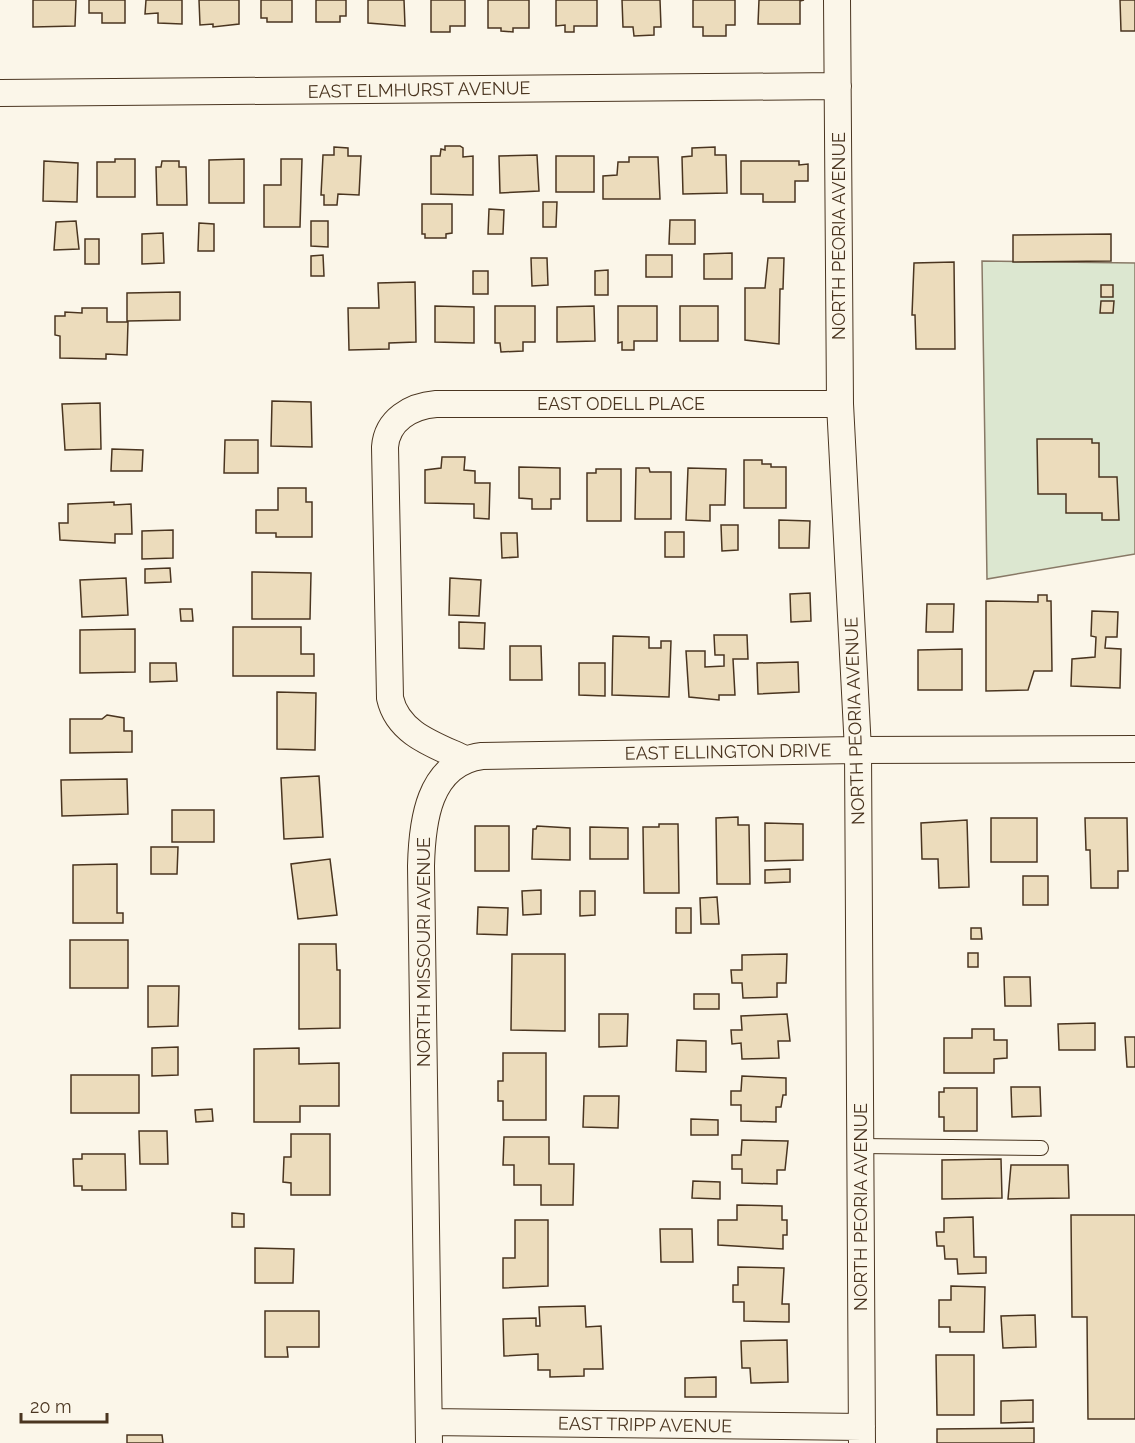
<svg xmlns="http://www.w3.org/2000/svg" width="1135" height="1443" font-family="Raleway,sans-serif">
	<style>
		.green { fill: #dce7d0; stroke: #887966; stroke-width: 1.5 }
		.building { fill: #ecdcbc; stroke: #4a3520; stroke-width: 1.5 }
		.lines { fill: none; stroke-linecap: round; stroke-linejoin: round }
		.service-casing { stroke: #4a3520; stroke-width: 16 }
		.minor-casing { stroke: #4a3520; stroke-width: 28 }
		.service { stroke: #fbf6e9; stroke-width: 14 }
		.minor { stroke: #fbf6e9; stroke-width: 26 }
		.labels { text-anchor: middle; stroke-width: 4.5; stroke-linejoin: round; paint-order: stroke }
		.street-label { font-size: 18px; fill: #4a3520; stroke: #fbf6e9 }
	</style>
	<rect width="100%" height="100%" fill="#fbf6e9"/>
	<path class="green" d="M982,261L1135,263V554L987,579Z"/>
	<path class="building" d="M33,0H76L75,26L33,27Z
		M89,0H125V23H102V13H89Z
		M146,0H182V24L158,23V13L145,14Z
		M199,0H239V24L213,27V24L200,25Z
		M261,0H292V22H267V18H261Z
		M316,0H346V16H340V22H316Z
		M368,0H404L405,26L368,23Z
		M431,0H465V26H450V32H431Z
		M488,0H529V28H513V32L501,31V28H488Z
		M556,0H597V26H574V32H565V25L556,26Z
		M622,0H660L661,27H654V35L634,36L633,27H623Z
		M693,0H735V25H726V36H703V27H693Z
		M759,0H804L800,1V24H758Z
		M1120,0H1135V31H1121Z
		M445,146H460L463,148V157L473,156V195L431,194V156H440L441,149L445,150Z
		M334,147L348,148V156H361L359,195L338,194L337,205H324V195H321L323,155H334Z
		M715,147V155H726L727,193L683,194L682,157L692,156V148Z
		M537,155L539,191L500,193L499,156Z
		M556,156H594V192H556Z
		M629,157H658L660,199H603V176L617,175L618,162H629Z
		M115,159H135V197H97V162H115Z
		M244,159V203H209V160Z
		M281,159H302L300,227H264V185H281Z
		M44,161L78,163L77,202L43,201Z
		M162,161H179V167H186L187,205H157L156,167H161Z
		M741,161H799V165L808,164V181H795V202H763V194H741Z
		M543,202H557L556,227H543Z
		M422,204H452V233L446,234V238H425V234H422Z
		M489,209L504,210L503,234H488Z
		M670,220H695V244H669Z
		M76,221L79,249L54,250L56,222Z
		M311,221H328V247L311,246Z
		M199,223L214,224V251H198Z
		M163,233L164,263L142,264V234Z
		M1111,234V261L1013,262V235Z
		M85,239H99V264H85Z
		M732,253V279H704V254Z
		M323,255L324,276H311V256Z
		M646,255H672V277H646Z
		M531,258H547L548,285L532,286Z
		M768,258H784L783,289H780L779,344L745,340V288H765Z
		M954,262L955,349H916L915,315H912L914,263Z
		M608,270V295H595V271Z
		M473,271H488V294H473Z
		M415,282L416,342L389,343V349L349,350L348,308H379L378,283Z
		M1101,285H1113V297H1101Z
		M180,292V320L127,321V293Z
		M1101,301H1114L1113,313H1100Z
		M435,306L474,307V343L435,342Z
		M495,306H535V342H523V351L501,352L500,343H495Z
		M594,306L595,341L557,342V307Z
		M618,306H657V341H634V350H622V342L618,343Z
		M680,306H718V341H680Z
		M82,308H107V322H128L127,355L106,354V359L60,358V336L55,335V316H65V312L82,313Z
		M272,401L311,402L312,447L271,446Z
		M100,403L101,449L65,450L62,404Z
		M1037,439H1092V443H1099V477H1117L1119,520H1102V513H1066V494H1038Z
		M225,440H258V473H224Z
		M112,449L143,450L142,471H111Z
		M442,457H465L464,470L475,471V483H490L489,519L474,518V504L425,503V470L441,468Z
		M744,460H762V464H771V467H786V508H744Z
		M519,467L560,468V499H551V509H532V499L519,498Z
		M636,468H649L650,472H671V519H635Z
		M688,468L726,469L725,505H710V521L686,520Z
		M596,469H621V521H587V473H596Z
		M278,488H306V502H312V537H276V533H256V510H278Z
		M114,502V505L131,504L132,534H115V543L60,540L59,523H68V504Z
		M779,520L810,521L809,548H779Z
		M721,525H738V550L722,551Z
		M173,530V558L142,559V531Z
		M665,532H684V557H665Z
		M501,533H517L518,557L502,558Z
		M170,568L171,582L145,583V569Z
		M252,572L311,573L310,619H252Z
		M126,578L128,615L82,617L80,580Z
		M450,578L481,580L479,616L449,615Z
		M810,593L811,621L791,622L790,594Z
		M1038,595H1047V601H1051L1052,671H1034L1028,690L986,691V601L1038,602Z
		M927,604H954L953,632H926Z
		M180,609H192L193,621H181Z
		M1092,611L1118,612L1117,637H1106L1105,648L1121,649L1120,688L1071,686L1072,659L1095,657L1096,637L1091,636Z
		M459,622L485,623L484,649L459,648Z
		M233,627H301V654H314V676H233Z
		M135,629V672L80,673V630Z
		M714,635H747L748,659H733L735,695H719V700L689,697L686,651H705V667L724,666V655H715Z
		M613,636L649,637V648H661V641H671L669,697L612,695Z
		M510,646H541L542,680H510Z
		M962,649V690H918V650Z
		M798,662L799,692L758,694L757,663Z
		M150,663H176L177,681L150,682Z
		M579,663H605V696L579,695Z
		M277,692L316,693L315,750L277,749Z
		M107,715L124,718V731H132V752L70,753V719H102Z
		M319,776L323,837L284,839L281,778Z
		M127,779L128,814L62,816L61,780Z
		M172,810H214V842H172Z
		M738,817V825H749L750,884H717L716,818Z
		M991,818H1037V862H991Z
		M1085,818H1127L1128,871H1118V888H1091L1090,850H1086Z
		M967,820L969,887L939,888L938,859H922L921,823Z
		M765,823L803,824V860L765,861Z
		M659,824H678L679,893H644L643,827H659Z
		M475,826H509V871H475Z
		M537,826L570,828V860L532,859L533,829H536Z
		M590,827L628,828V859H590Z
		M151,847H178L177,874H151Z
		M330,859L337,915L298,919L291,864Z
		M117,864V913H123V923H73V865Z
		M790,869V882L765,883V870Z
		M1023,876H1048V905H1023Z
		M541,890V914L523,915L522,891Z
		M580,891H595V915L580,916Z
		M717,897L719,924H701L700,898Z
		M478,907L508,908L507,935L477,934Z
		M676,908H691V933H676Z
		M971,928H981L982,939H971Z
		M70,940H128V988H70Z
		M299,944H336L337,970H340V1028L299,1029Z
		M968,953H978V967H968Z
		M512,954H565V1031L511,1030Z
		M787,954L786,983H777V997L743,998L742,983H732L731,970H742V955Z
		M1004,977H1030L1031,1006H1005Z
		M148,986H179L178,1026L148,1027Z
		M694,994H719V1009H694Z
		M599,1014H628L627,1046L599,1047Z
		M787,1014L790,1041H778L779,1058L742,1059L741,1043L732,1044L731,1030H742L741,1016Z
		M1095,1023V1050H1059L1058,1024Z
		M972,1029H994V1040H1007V1058L994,1059V1073H944V1038H972Z
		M1125,1037H1135V1067H1127Z
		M677,1040L706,1041V1072L676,1071Z
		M178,1047V1075L152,1076V1048Z
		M299,1048V1064L339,1063V1106H300V1122H254V1049Z
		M503,1053H546V1120H503V1101H498V1081H503Z
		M71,1075H139V1113H71Z
		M742,1076L786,1078V1095H783L781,1107H776V1122L741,1121V1105H731V1091H741Z
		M1011,1087H1040L1041,1116L1012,1117Z
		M944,1088H977V1131H944V1117H939V1092H944Z
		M584,1096H619L618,1128L583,1127Z
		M212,1109L213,1121L196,1122L195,1110Z
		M691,1119L718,1120V1135H691Z
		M139,1131H167L168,1164H140Z
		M291,1134H330V1195H291V1183L283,1182L284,1157H291Z
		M504,1137H549V1164H574L573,1205H541V1185H514V1165H503Z
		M742,1140L788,1141L785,1170H777V1184L742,1183V1169H732V1155H741Z
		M82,1154H125L126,1190H82V1186H74L73,1159H82Z
		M1001,1159L1002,1198L942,1199V1160Z
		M1011,1165H1068L1069,1198L1008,1199Z
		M693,1181L720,1182V1199L692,1198Z
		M737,1205L782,1206V1220H787V1235H783V1249L718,1245V1220H737Z
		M232,1213L244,1214V1227H232Z
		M1071,1215H1135V1419H1088L1087,1317H1072Z
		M973,1217L974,1257H986V1273L958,1274L957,1259H945L944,1246H937L936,1232H944V1218Z
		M515,1220H548V1286L503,1288V1258H515Z
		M660,1229H692L693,1262H661Z
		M255,1248L294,1249L293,1283H255Z
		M738,1267L784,1268L782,1304H789V1322L744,1321V1302H733V1285H738Z
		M951,1286L985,1287L984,1332H950V1327H939V1300H951Z
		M585,1306L586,1327L601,1326L603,1369H584V1376L550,1377V1370H538V1354L504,1356L503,1319L536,1318V1326H540L539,1307Z
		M265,1311H319V1347H287L288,1357H265Z
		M1035,1315L1036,1347L1003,1348L1001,1316Z
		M787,1340L788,1382L751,1383L750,1368H742L741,1341Z
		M936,1355H974V1415H937Z
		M716,1377V1397H685V1378Z
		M1033,1400V1422L1001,1423V1401Z
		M1034,1428V1443H937V1429Z
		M127,1435H162L163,1443H127Z"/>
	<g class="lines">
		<g class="service-casing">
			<path id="service" d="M861,1146L1041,1148"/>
		</g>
		<g class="minor-casing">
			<path id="minor" d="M837,0L840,404L858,750L862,1443
				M0,93L838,86
				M465,759C435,745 398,734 390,698L385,447C387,420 411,406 436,404H840
				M429,1422L862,1427
				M429,1443L421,866C422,823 428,763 482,756L858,750L1135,749"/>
		</g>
		<use href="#service" class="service"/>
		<use href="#minor" class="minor"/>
	</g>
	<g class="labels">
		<g class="street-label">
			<text transform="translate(419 90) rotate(-1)" y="6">EAST ELMHURST AVENUE</text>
			<text transform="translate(839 236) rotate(-90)" y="6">NORTH PEORIA AVENUE</text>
			<text x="621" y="410">EAST ODELL PLACE</text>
			<text transform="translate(855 721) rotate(-92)" y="6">NORTH PEORIA AVENUE</text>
			<text transform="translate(728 752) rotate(-1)" y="6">EAST ELLINGTON DRIVE</text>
			<text transform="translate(424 952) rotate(-90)" y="6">NORTH MISSOURI AVENUE</text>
			<text transform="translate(861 1207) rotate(-90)" y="6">NORTH PEORIA AVENUE</text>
			<text transform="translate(645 1425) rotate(1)" y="6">EAST TRIPP AVENUE</text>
		</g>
	</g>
	<path d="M21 1413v9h86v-9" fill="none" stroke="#4a3520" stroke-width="3"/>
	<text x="30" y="1413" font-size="18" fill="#4a3520" stroke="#fbf6e9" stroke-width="4.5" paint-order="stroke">20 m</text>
</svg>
